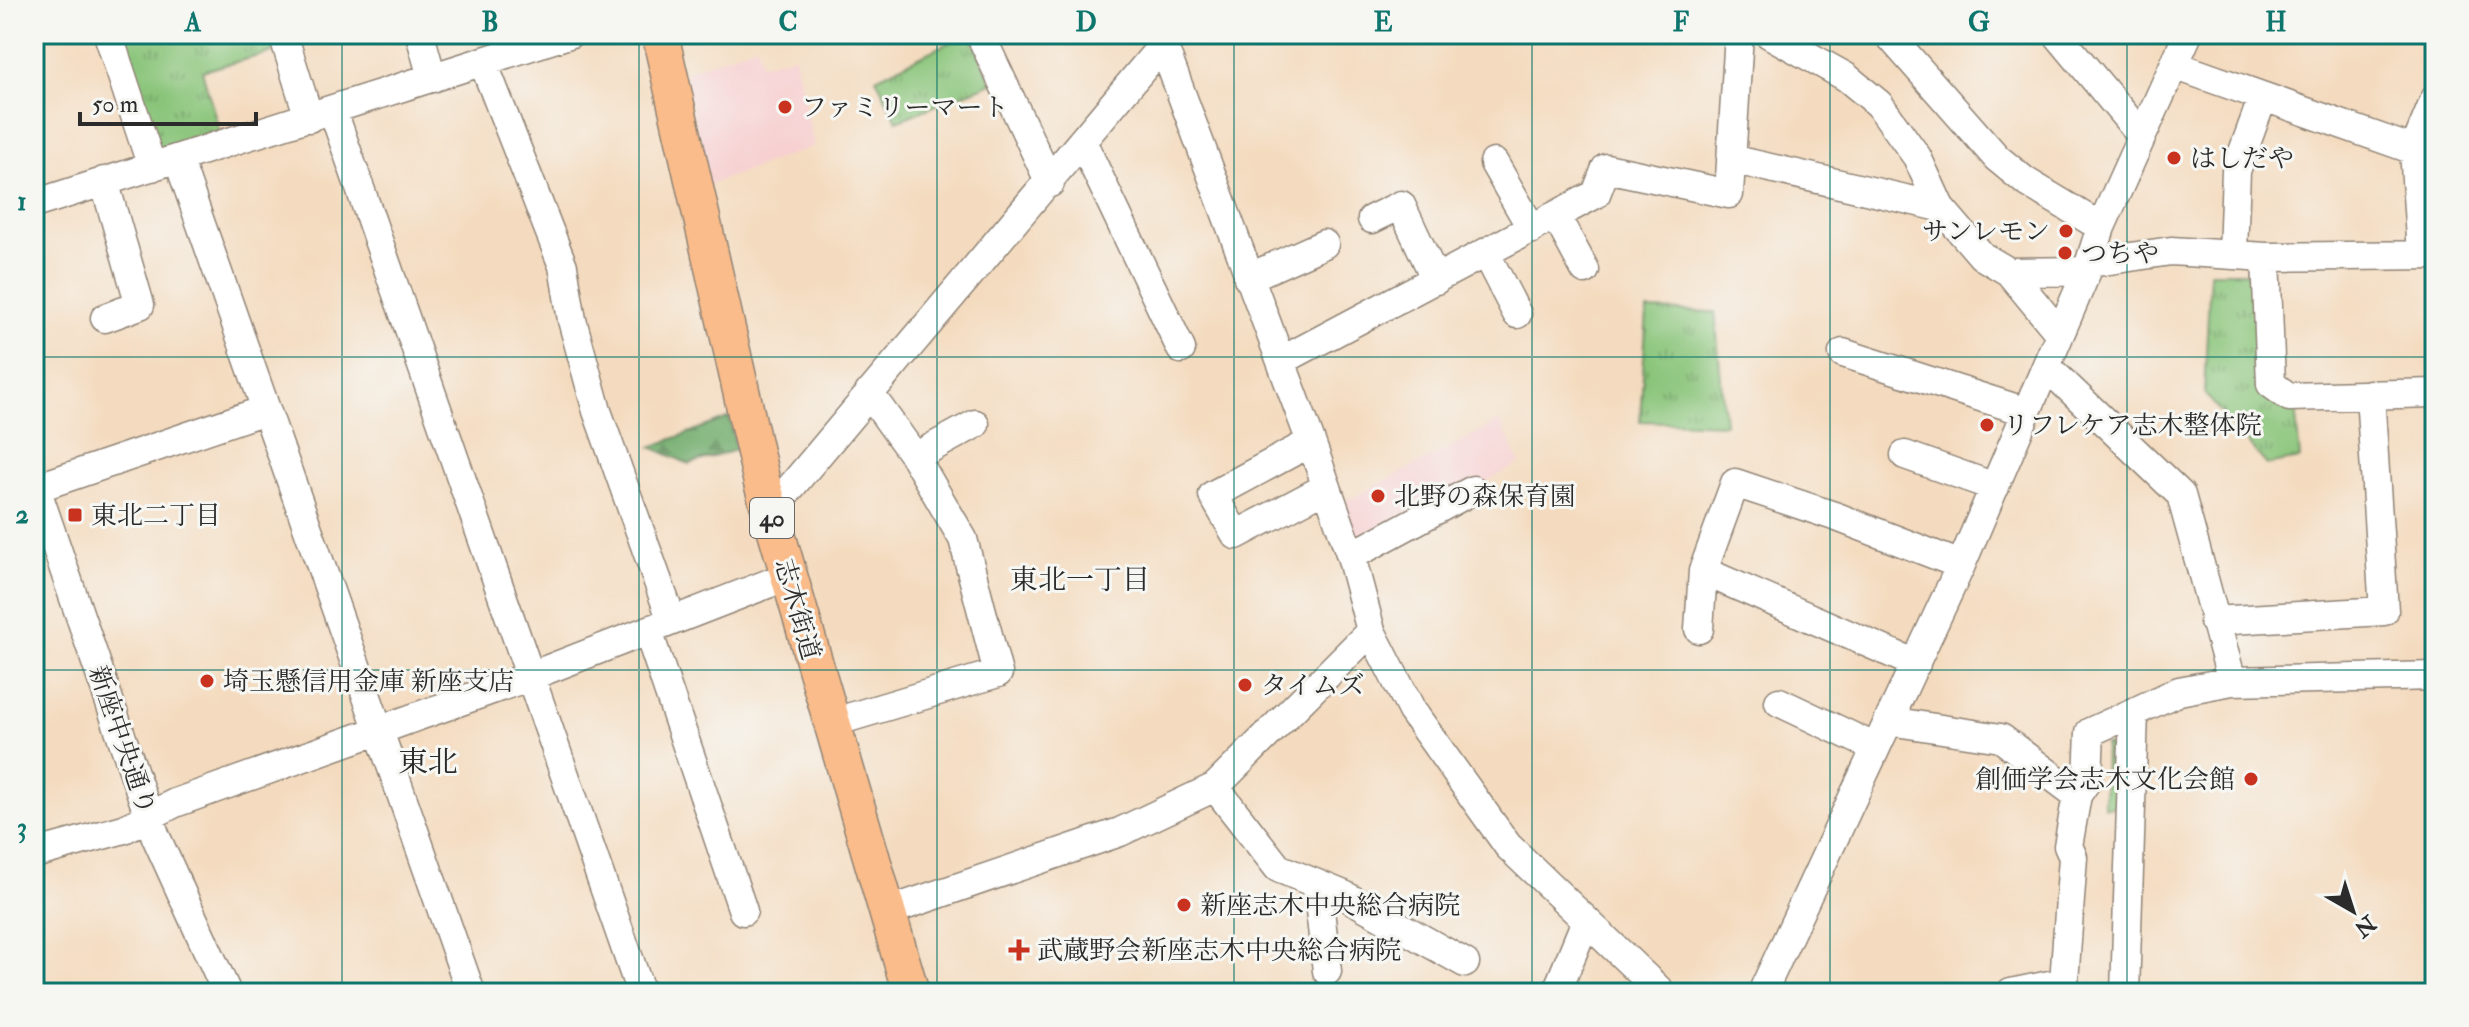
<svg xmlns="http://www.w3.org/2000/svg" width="2469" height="1027" font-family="'IM FELL Double Pica','Noto Serif JP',serif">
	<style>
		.built { fill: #f7cfd0 }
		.grass { fill: url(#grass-tufts); stroke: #5a7852; stroke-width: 2 }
		.forest { fill: url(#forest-firs); stroke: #4c6a4a; stroke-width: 2 }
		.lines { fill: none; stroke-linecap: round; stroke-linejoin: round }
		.minor-casing { stroke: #908375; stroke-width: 31 }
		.major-casing { stroke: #908375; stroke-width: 39 }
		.minor { stroke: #fff; stroke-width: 28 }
		.major { stroke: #f9bc8a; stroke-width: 36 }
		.grid { fill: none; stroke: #0f766e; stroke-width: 2; stroke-opacity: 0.55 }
		.poi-dot { fill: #c8321e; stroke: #f6f6f2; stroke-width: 3 }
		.labels { text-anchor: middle; stroke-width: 6; stroke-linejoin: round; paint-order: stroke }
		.shield { fill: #f6f6f2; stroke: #686867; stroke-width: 2 }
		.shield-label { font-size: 24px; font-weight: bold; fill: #2b2b2b }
		.poi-label { font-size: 26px; fill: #2b2b2b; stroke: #f6f6f2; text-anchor: start }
		.street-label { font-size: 26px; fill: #2b2b2b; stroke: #f6f6f2 }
		.neighbourhood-label { font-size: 28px; fill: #2b2b2b; stroke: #f6f6f2 }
		.quarter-label { font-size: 30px; fill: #2b2b2b; stroke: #f6f6f2 }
		.neatline { fill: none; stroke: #0f766e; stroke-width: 3 }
		.grid-label { font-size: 26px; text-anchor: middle; font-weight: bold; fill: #0f766e }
	</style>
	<defs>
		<pattern id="grass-tufts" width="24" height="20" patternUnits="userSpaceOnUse" patternTransform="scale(2)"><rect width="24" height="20" fill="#89c479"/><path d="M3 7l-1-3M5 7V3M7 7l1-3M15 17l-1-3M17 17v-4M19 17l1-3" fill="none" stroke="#709f63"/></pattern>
		<pattern id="forest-firs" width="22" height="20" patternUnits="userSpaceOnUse" patternTransform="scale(2)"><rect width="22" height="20" fill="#6eaa69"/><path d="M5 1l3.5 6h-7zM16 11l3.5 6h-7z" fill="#5b8b57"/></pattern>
	</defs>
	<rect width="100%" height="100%" fill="#f6f6f2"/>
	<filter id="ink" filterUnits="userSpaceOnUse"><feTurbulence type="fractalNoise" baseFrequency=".0125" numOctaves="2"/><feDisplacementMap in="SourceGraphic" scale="16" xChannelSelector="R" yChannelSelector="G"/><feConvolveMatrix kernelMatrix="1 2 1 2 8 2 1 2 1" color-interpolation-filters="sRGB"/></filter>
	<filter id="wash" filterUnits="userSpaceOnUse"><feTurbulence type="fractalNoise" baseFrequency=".006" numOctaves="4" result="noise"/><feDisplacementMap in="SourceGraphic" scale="32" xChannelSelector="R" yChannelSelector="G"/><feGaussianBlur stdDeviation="1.8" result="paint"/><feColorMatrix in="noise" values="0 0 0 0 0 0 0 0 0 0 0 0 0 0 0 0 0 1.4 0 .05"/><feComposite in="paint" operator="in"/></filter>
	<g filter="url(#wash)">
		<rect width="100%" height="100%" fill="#f4dbbf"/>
		<path class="built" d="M757,45L761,64L795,56L814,146L708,185L685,72Z
			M1500,421L1520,463L1351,556L1333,508Z"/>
		<path class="grass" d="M118,34H268L273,52L202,71L221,136L165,154L153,148Z
			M966,34H970L992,83L897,121L876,78Z
			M2210,272H2251L2260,280L2263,383L2295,405L2300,459L2267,465L2204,393Z
			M1647,310L1715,312L1725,424L1640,421Z
			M2105,744L2120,751L2117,807H2104Z"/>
		<path class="forest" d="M730,417L736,450L689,464L651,447Z"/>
	</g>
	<g filter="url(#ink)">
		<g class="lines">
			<g class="minor-casing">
				<path id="minor" d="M108,34L152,167
					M283,34L309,118
					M420,34L432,78
					M980,34L1050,183
					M1159,34L1311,442L1351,556L1371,631L1412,711L1508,846L1662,993
					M1769,34L1846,77L1879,104L1917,157L1940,207L1982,256L2009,272L2060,334
					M1888,34L1997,158L2025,181L2101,227
					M2057,34L2141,135
					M483,62L563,266L572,320L597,411L672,621
					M2174,65L2414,150
					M333,111L641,993
					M1082,141L1181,349
					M178,159L471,993
					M1731,159L1940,207
					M1494,163L1532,229
					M104,181L140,305L105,318
					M34,204L569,34
					M1556,216L1585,270
					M1372,219L1401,205L1436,280
					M2233,253L2236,171L2263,97
					M1486,254L1517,314
					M2421,254L2414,150L2435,99
					M2266,257L2271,384L2289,397L2435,393
					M2090,263L2171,251L2266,257L2435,255
					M2009,272L2087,271
					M1248,278L1324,244
					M1843,353L2027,412
					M1281,361L1596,194L1606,168L1729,194L1739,34
					M2047,367L2181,495L2232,681
					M1311,442L1213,495L1236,535L1327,487
					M1905,455L1995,487
					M915,457L975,424
					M34,482L156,837L227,993
					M36,488L265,410
					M770,512L1172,34
					M1351,556L1473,490
					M2214,621L2384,611L2370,394
					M1699,629L1703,571
					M648,631L743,911
					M1916,664L1703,571L1735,483L1837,517L1961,565
					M1779,702L1876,748
					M1889,721L2001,738L2077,795L2088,779L2090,732L2134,712
					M831,723L998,673L963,539L915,457L869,393
					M1215,787L1278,868L1344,895L1465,963
					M34,854L124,829L175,803L528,677L788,576
					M1317,884L1327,971
					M886,912L1120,832L1215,787L1371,631
					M1556,993L1585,923
					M1762,993L1961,565L2087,271L2101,227L2188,34
					M2011,993L2064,982L2073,857L2068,846L2077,795
					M2125,993L2134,712L2179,691L2232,681L2435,676"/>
			</g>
			<g class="major-casing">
				<path id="major" d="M660,34L762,483L911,993"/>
			</g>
			<use href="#minor" class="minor"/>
			<use href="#major" class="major"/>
		</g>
	</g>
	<path class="grid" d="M342,34V993M639,34V993M937,34V993M1234,34V993M1532,34V993M1830,34V993M2127,34V993M34,357H2435M34,670H2435"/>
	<g class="poi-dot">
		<circle cx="785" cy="107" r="8"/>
		<circle cx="2174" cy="158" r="8"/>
		<circle cx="2066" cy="231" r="8"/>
		<circle cx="2065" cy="253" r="8"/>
		<circle cx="1987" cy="425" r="8"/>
		<circle cx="1378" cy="496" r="8"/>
		<rect x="67" y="507" width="16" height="16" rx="4"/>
		<circle cx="207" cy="681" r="8"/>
		<circle cx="1245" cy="685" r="8"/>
		<circle cx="2251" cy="779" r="8"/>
		<circle cx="1184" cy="905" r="8"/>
		<path d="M1015 938h8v8h8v8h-8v8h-8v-8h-8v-8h8z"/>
	</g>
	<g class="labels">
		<rect class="shield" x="750" y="498" width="44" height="40" rx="6"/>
		<g class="shield-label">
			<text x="772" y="526">40</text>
		</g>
		<g class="poi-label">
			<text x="801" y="116">ファミリーマート</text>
			<text x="2190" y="167">はしだや</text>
			<text x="2050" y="240" text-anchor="end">サンレモン</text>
			<text x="2081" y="262">つちや</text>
			<text x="2003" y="434">リフレケア志木整体院</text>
			<text x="1394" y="505">北野の森保育園</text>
			<text x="91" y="524">東北二丁目</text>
			<text x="223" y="690">埼玉懸信用金庫 新座支店</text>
			<text x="1261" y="694">タイムズ</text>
			<text x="2235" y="788" text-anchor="end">創価学会志木文化会館</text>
			<text x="1200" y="914">新座志木中央総合病院</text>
			<text x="1037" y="959">武蔵野会新座志木中央総合病院</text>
		</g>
		<g class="street-label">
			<text transform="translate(798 609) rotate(74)" y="9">志木街道</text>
			<text transform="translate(123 740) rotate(71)" y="9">新座中央通り</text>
		</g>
		<g class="neighbourhood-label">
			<text x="1080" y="589">東北一丁目</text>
		</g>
		<g class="quarter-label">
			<text x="428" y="772">東北</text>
		</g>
	</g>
	<rect width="2469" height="1027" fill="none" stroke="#f6f6f2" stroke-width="88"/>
	<g transform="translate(2353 911) rotate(141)" stroke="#f6f6f2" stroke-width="6" paint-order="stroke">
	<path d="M0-6L14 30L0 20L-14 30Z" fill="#2b2b2b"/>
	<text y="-12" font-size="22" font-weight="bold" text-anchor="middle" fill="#2b2b2b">N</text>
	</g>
	<path d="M80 112v12h176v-12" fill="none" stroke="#2b2b2b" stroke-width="4"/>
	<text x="92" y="112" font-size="24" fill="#2b2b2b" stroke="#f6f6f2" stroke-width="6" paint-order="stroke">50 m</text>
	<rect x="44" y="44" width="2381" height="939" class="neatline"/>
	<g class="grid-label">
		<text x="193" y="31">A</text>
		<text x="490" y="31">B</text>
		<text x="788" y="31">C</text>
		<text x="1086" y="31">D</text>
		<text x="1383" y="31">E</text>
		<text x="1681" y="31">F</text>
		<text x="1979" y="31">G</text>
		<text x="2276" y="31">H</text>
		<text x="22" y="210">1</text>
		<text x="22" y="523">2</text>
		<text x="22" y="836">3</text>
	</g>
</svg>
